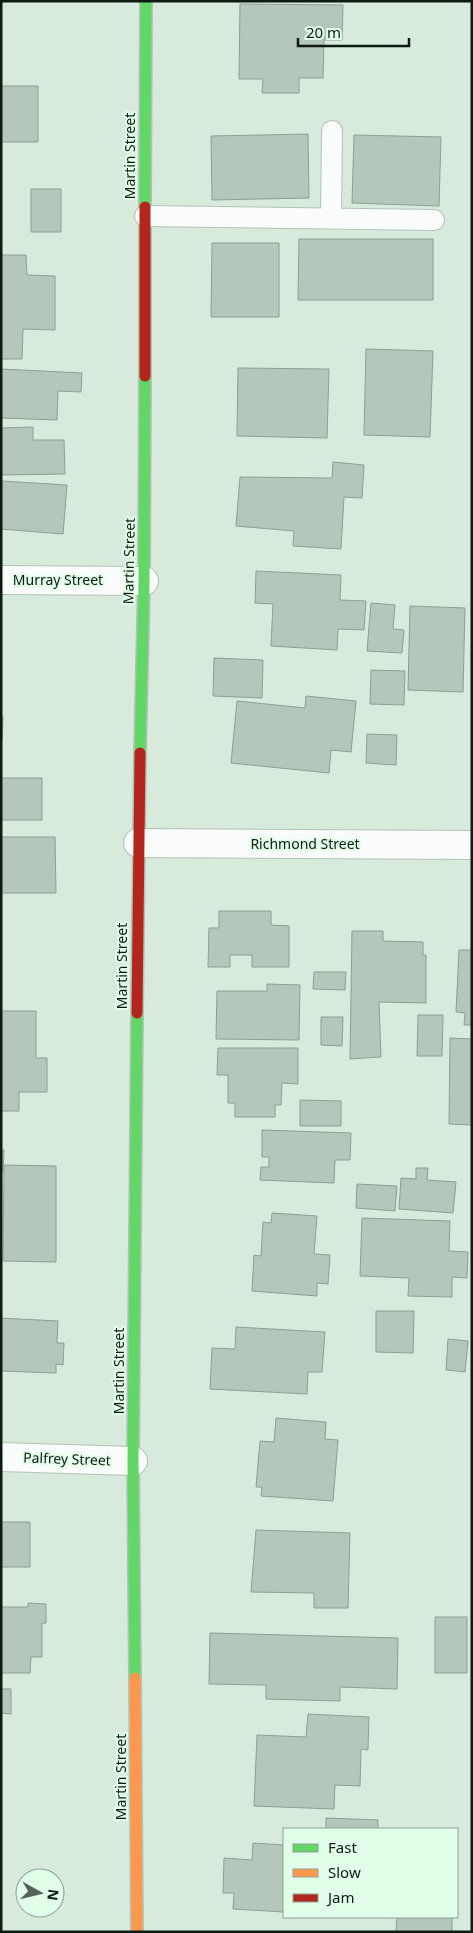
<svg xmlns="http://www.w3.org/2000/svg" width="473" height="1933" font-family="'Noto Sans',sans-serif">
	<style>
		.building { fill: #b5c6bd; stroke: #8d9e95 }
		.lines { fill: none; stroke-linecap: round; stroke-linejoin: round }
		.lane-casing { stroke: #b3c2b7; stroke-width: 22 }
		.street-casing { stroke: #b3c2b7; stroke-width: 30 }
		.fast-casing { stroke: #b3c2b7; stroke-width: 14 }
		.slow-casing { stroke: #b3c2b7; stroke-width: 14 }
		.jam-casing { stroke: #b3c2b7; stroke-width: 14 }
		.lane { stroke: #f9fcfa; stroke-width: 20 }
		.street { stroke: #f9fcfa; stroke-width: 28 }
		.fast { stroke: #63d668; stroke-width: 11 }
		.slow { stroke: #ff974d; stroke-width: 11 }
		.jam { stroke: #b3261e; stroke-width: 11 }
		.labels { text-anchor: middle; stroke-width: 4; stroke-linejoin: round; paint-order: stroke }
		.street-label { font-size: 14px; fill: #0f1b12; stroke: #e1fee8 }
	</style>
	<rect width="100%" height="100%" fill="#d7eadc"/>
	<path class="building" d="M240,4L343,5L342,40H324L323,78H299V93H262L263,79H239Z
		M1,86H38V142H1Z
		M308,134L309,198L212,200L211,136Z
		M354,135L441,137L439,206L352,203Z
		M31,189H61V232H31Z
		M299,239H433V300H298Z
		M212,243H279V317H211Z
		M1,255H26L27,275L55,276V330L23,329L22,359H1Z
		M366,349L433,351L430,437L364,435Z
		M238,368L329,369L327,438L237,436Z
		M1,369L82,373L81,392L58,391L57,420L1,418Z
		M33,427V440H64L65,474L1,475V428Z
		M333,462L364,465L362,498L344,497L341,549L293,546L294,531L236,526L240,477L332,478Z
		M1,481L67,485L63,534L1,529Z
		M256,571L341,575L340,600L366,601L364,630L338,629L337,650L271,646L273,604L255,603Z
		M371,603L395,605L393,629L404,630L402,653L367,651Z
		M410,606L465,608L463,692L408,690Z
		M214,658L263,660L262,698L213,696Z
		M371,670L405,671L404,705L370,704Z
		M306,696L356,701L351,752L331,750L329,773L231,763L237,701L305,708Z
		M1,717H3L2,741H1Z
		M367,734L397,735L396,765L366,763Z
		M1,778H42V820H1Z
		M1,837H55L56,893H1Z
		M219,911H271V925L289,926V967H252V955H230V967H208L209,928H219Z
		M352,931H383V941L423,942V955H426V1003L379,1002L381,1057L350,1059Z
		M459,950H472V1025H464L465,1013L456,1012Z
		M314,972H346L345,990L313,989Z
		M267,984L300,985L299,1040L216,1039L217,991H267Z
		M1,1011H36V1058H47V1092H19V1111H1Z
		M418,1015H443L442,1056H417Z
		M321,1017H343L342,1046L321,1045Z
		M450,1038L472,1039V1125L449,1124Z
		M218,1048H298V1084L282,1083L281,1105H275V1117H235V1103H228V1075H217Z
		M300,1100L341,1101V1126H300Z
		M262,1130L351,1133L350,1160H335L334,1183L260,1180L261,1167H269V1157H262Z
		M1,1150H4L3,1171H1Z
		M4,1165L56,1166V1262L3,1261Z
		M416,1168H428L427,1180L456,1182L453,1213L399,1209L401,1178L416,1179Z
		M357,1184L397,1186L395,1211L356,1208Z
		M272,1213L317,1216L314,1254L330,1255L328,1284L317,1283V1296L252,1291L254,1255L261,1256L263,1222L271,1223Z
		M362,1218L450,1221L449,1251L468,1252L467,1278L452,1277V1297L408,1296L409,1278L360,1276Z
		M376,1311H414L413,1353L376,1352Z
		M1,1318L58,1321L57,1343H64L63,1365L56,1364V1373L1,1371Z
		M236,1327L325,1332L322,1372H308L307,1394L210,1389L212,1348L235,1349Z
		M448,1339L468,1341L465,1372L446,1370Z
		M276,1418L326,1422L325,1439L338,1440L333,1501L261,1496L262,1487H256L260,1441L274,1442Z
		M1,1522H30V1567H1Z
		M256,1530L350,1533L348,1608H314V1593L251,1592Z
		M28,1603L46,1604V1623H42V1657H31L30,1673H1V1607H28Z
		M435,1617H467V1673H435Z
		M210,1633L398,1638L397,1689L340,1687V1701L266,1699V1685L209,1684Z
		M1,1689H11V1714L1,1713Z
		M308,1714L369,1717L368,1750L361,1749L360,1786L335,1785L334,1809L254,1806L257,1735L306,1737Z
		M326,1818L378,1820V1829H326Z
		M253,1843L284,1845V1912L233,1909L234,1893H223L224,1858L252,1860Z
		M397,1917H452V1932H396Z"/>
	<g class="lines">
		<g class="lane-casing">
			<path id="lane" d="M145,216L434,220
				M331,217L332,131"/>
		</g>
		<g class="street-casing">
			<path id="street" d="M1,580L144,581
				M138,843L472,845
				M1,1457L133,1461"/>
		</g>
		<g class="fast-casing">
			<path id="fast" d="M145,207L146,1
				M140,753L144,581L145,376
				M135,1678L133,1461L137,1013"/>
		</g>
		<g class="slow-casing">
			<path id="slow" d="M135,1678L137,1932"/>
		</g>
		<g class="jam-casing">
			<path id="jam" d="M145,376V207
				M137,1013L140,753"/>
		</g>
		<use href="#lane" class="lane"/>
		<use href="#street" class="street"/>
		<use href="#fast" class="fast"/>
		<use href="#slow" class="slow"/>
		<use href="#jam" class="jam"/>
	</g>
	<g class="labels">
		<g class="street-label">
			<text transform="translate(130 156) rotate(-90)" y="5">Martin Street</text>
			<text transform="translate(129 561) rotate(-89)" y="5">Martin Street</text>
			<text x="58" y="585">Murray Street</text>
			<text x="305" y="849">Richmond Street</text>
			<text transform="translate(122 966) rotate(-90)" y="5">Martin Street</text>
			<text transform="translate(119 1371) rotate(-90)" y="5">Martin Street</text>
			<text transform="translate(67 1459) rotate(2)" y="5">Palfrey Street</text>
			<text transform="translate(121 1777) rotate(-90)" y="5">Martin Street</text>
		</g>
	</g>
	<rect width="473" height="1933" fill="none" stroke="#0f1b12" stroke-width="5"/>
	<rect x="283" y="1828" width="175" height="90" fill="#e1fee8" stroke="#8da392"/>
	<rect x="293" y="1844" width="25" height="8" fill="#63d668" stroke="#8da392"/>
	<text x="328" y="1853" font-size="15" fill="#0f1b12">Fast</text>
	<rect x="293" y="1869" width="25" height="8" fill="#ff974d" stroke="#8da392"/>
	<text x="328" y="1878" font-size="15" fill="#0f1b12">Slow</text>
	<rect x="293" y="1894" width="25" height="8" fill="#b3261e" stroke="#8da392"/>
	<text x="328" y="1903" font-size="15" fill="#0f1b12">Jam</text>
	<g transform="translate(40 1893) rotate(98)"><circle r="24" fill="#e1fee8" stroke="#8da392"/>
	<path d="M0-4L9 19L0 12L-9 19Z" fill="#556359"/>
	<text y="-8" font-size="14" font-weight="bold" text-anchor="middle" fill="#0f1b12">N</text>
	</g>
	<path d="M298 38v8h111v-8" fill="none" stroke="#0f1b12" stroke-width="2.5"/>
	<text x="306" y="38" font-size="15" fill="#0f1b12" stroke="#e1fee8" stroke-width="4" paint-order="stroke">20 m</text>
</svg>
